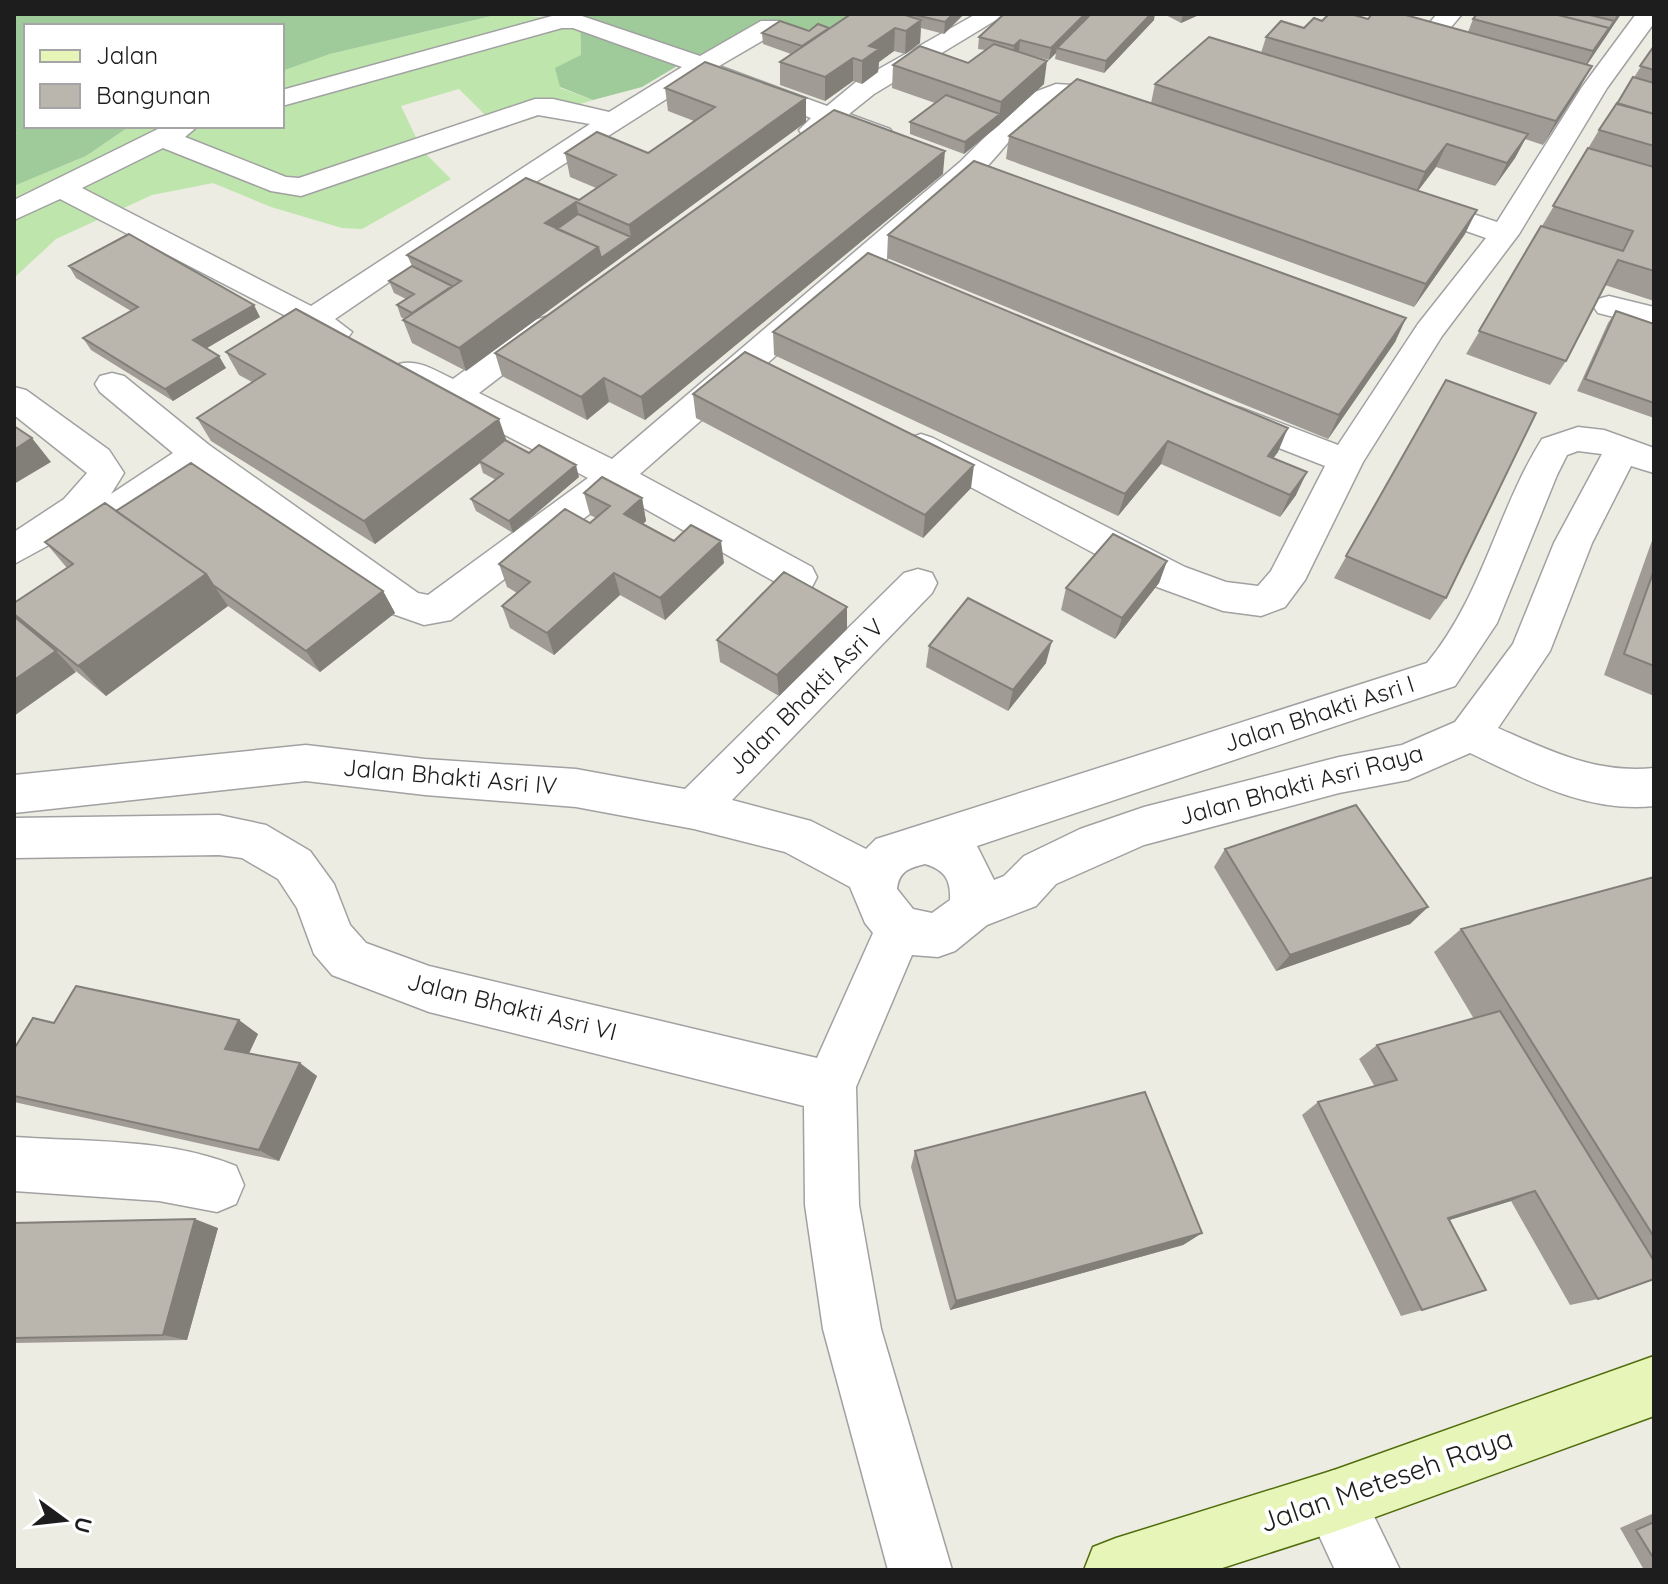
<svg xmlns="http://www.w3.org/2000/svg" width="1668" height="1584" font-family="Quicksand,sans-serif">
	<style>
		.grass { fill: #bde5ac }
		.forest { fill: #9fca9a }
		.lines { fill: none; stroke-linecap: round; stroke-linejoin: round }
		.street-casing { stroke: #a1a1a1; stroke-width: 3 }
		.secondary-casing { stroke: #506d0b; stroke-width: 3 }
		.street { fill: #fff; fill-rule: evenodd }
		.secondary { fill: #e7f5b9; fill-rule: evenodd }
		.wall { fill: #a09c95 }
		.shaded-wall { fill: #827f79 }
		.building { fill: #bab5ad; stroke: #827f79; stroke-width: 2 }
		.labels { text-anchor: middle; stroke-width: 8; stroke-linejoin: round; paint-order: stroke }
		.street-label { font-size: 24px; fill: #1d1d1d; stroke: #fff }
		.near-street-label { font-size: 28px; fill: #1d1d1d; stroke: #fff }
	</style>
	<rect width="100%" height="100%" fill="#edece3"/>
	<path class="grass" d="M500,14L580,20L581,55L560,88L593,100L499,129L459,89L401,106L422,150L451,179L362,229L342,228L271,207L213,183L152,195L56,239L14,278V186L86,156L130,126H282V71L330,54Z"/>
	<path class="forest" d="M14,14H500L330,54L282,71V26H26V126H130L86,156L14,186Z
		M519,14H876L837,29L798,30L743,39L684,62L642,87L593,100L560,87L555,68L581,55L580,20Z"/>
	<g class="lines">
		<g class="street-casing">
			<path id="street" d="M576,14L700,56L761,21H779L782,26L779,31L719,66L827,106L856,82L976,14H1006L874,94L849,114L890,129L894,135L890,141H870L834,127L823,136H803L799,130L811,118L701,77L531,185L335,319L352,332L347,339L336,342L60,199L14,220V200L164,126H198L185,137L286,177L299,178L535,99H553L609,112L682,67L573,28H562L282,106V90L552,16ZM538,115L590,124L311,306L82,188L163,148L271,191L301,196Z
				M1437,14H1462L1436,45H1418L1415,40Z
				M1636,14H1654V23L1607,88L1519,234L1442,336L1363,462L1305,580L1285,607L1261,616L1223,611L1157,587L909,454L903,446L909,438L921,434L933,438L1185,567L1226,582L1258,586L1271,571L1325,466L1217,424L1212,416L1217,408L1229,405L1241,408L1338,445L1418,324L1486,238L1406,210L1402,204L1406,198L1416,195L1497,222L1582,87Z
				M1056,84L1088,86L1129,97L1133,103L1129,109C1106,115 1083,93 1058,100C1033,107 999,156 979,175C869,278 753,374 640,474L812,567L817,577L812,587L798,591L784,587L617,493L451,620L424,625L390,613L197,471L89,545L76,548L63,545L60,539L14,564V532L64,499L87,473L14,415V387L26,390L109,450L124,473L111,494L173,453L100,392L95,384L100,376L112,373L124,376L209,445L418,593L428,595L588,478L399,380L394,372L399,364C419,359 435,371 453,379L534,320L545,317L556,320L561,327L556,334L479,393L612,459L960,162L1027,95Z
				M1609,296L1654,307V327L1598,313L1593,306L1598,299Z
				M1578,427L1604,430L1654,448V473L1631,466L1592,543L1550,651L1498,728C1550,751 1596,774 1654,768V806C1587,813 1529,781 1470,753L1408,780L1339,793L1144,845L1056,884L1036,906L987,925L955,951L938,957L912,955L856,1087L859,1205L881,1329L952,1570H888L823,1329L805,1205L804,1106L429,1012L332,975L314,954L297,908L278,879L242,858L219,855L14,858V818L219,815L266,825L310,851L334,884L350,925L366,943L429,966L817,1058L873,933L865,923L850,887L785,852L694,829L576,807L425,795L306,781L14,813V775L306,745L425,759L576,769L685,789L904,573L918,569L932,573L937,583L932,593L732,800L811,821L866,849L876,839L892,834L1427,663C1482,597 1497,511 1542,439ZM1578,451L1602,454L1554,543L1513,644L1455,722L1402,745L1339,757L1144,807L1080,829L1024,856L1004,876L994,880L977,846L1455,686L1497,623L1557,475L1567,455ZM925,864C945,870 951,880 950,900L932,913L913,909L897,889C899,871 909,868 925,864Z
				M14,1137C86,1142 168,1138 236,1166L244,1185L236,1204L217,1212L159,1201L14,1191Z
				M1334,1470L1356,1479L1400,1570H1335L1303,1501L1312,1479Z"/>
		</g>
		<g class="secondary-casing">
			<path id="secondary" d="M1654,1356V1416L1334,1532L1216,1570H1084L1093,1547L1116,1538L1334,1470Z"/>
		</g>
		<use href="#street" class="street"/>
		<use href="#secondary" class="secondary"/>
	</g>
	<path class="wall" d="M851,14H964L944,34L921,28L920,43L905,54L894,51L879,62L878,72L862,84L853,81L825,101L780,85V62L791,54L763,44L762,33L809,31L829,28Z
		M1164,14H1201L1181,23Z
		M1477,14H1621L1587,64L1579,89L1543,145L1525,139L1515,158L1495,186L1436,167L1418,191L1465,234L1414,307L1006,159L1009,136L1151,103L1155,84L1261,53L1266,37L1304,28L1322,21L1368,19L1468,32L1473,19Z
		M1154,20L1104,73L1055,59L1056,53L1049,60L1019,52L1044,84L998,126L964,154L910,134V122L935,103L892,88L893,65L968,63L985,50L978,49L979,37Z
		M1654,46V301L1605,285L1566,361L1550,385L1466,354L1599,130L1617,104Z
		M665,88L806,98V122L466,371L412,343L403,320L404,319L401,317L397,305L406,299L394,293L389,281L412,266L407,255L579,200L596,188L570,177L565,153H648L694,121L668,111Z
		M943,174L645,420L609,402L587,420L502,376L495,353Z
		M888,235L1406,318L1395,342L1328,439L887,258Z
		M69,266L260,317L207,348L226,368L173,401L91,350L83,338L131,311L76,278Z
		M1616,311L1654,324V418L1577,391L1608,323Z
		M773,332L1278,452L1273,458L1296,495L1280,517L1161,464L1118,516L774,355Z
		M226,352L506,441L529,453L579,477L513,533L476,511L471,499L496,480L483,473L480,463L375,544L211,441L197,418L252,382L239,375Z
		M1446,380V598L1430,620L1334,578Z
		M693,394L971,488L923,538L696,418Z
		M584,493L642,498L646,521L643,524L674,541L724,563L665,620L620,595L554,655L510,628L502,606L517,593L507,587L499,564L590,523L596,518L590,515Z
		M116,511L383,591L395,613L320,672L228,606L106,696L72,668L76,672L16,618L14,616V603L67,568L45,542Z
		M1654,535V696L1604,675Z
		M1167,561L1159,583L1115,639L1061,610L1066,588Z
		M847,607V629L779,696L720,662L717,640Z
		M929,646L1046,663L1008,711L926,667Z
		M1225,849L1428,907L1410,924L1276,971L1214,867Z
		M1654,877V1279L1598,1299L1570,1305L1511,1201L1449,1220L1422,1310L1401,1316L1302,1115L1318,1102L1375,1087L1359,1059L1377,1045L1474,1019L1434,952L1461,929Z
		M54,1023L258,1034L249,1053L317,1076L279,1161L14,1102V1049Z
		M915,1151L1202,1233L1183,1245L950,1310L911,1167Z
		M14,1223L218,1228L187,1340L14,1343Z
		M1654,1513V1570H1644L1620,1528Z"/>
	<path class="shaded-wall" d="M953,14H964L944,34L945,22Z
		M1085,14H1094L1057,48L1056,53L1049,60L1051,48Z
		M1151,14H1155L1154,20L1104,73L1106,61Z
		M1183,14H1201L1181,23Z
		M1618,14H1621L1581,74L1593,51Z
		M921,20L920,43L905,54L906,31Z
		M895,28L894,51L879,62L878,72L862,84V61L869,46Z
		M1020,40L1019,52L1012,58L1014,46Z
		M853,58V81L825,101V77Z
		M1047,61L1044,84L998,126L1001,102Z
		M1592,66L1579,89L1543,145L1556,121Z
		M806,98V122L466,371L459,348L598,247L631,237L629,225Z
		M1000,114L998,126L964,154L965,142Z
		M1528,134L1515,158L1495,186L1507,163Z
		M1447,144L1436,167L1414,196L1425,172Z
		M945,151L943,174L645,420L641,397Z
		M576,202L581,226L560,240L545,223Z
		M1477,210L1465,234L1414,307L1426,284Z
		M254,305L260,317L200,352L193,340Z
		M1406,318L1395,342L1328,439L1339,415Z
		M219,356L226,368L173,401L165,389Z
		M604,378L609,402L587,420L581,397Z
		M499,419L507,442L479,461L480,463L375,544L364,521Z
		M1288,428L1278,452L1258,479L1268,456Z
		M32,438L51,462L14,484V450Z
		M1168,441L1161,464L1118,516L1125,494Z
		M576,465L579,477L513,533L509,521Z
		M974,465L971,488L923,538L925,515Z
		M1307,472L1296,495L1280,517L1290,495Z
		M642,498L646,521L629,536L624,514Z
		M721,541L724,563L665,620L660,598Z
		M1167,561L1159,583L1115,639L1122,618Z
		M614,573L620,595L554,655L547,633Z
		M206,574L228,606L106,696L78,666Z
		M383,591L395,613L320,672L306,651Z
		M847,607V629L779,696L777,675Z
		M1052,641L1046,663L1008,711L1013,690Z
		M56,651L76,672L14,716V680Z
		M1428,907L1410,924L1276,971L1290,955Z
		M239,1020L258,1034L245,1062L225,1049Z
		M300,1063L317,1076L279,1161L259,1150Z
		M1535,1191L1511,1201L1427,1227L1448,1218Z
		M195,1219L218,1228L187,1340L163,1335Z
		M1202,1233L1183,1245L950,1310L956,1301Z"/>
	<path class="building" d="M851,14H902L921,20L906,31L895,28L869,46L879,49L862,61L853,58L825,77L780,62Z
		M911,14H953L945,22Z
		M1004,14H1085L1051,48L1020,40L1014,46L979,37Z
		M1091,14H1151L1106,61L1057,48Z
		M1329,14H1351L1368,19L1372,14H1402L1592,66L1556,121L1266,37L1281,21L1304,28L1314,18L1322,21Z
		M1477,14H1554L1609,28L1593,51L1473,19Z
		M1554,14H1586L1614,21L1603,39L1609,28Z
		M780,21L809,31L818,24L829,28L802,46L762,33Z
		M1209,37L1528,134L1507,163L1447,144L1425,172L1155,84Z
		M994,44L1047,61L1001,102L893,65L920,46L968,63Z
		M1654,46V70L1640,66Z
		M705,62L806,98L629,225L576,202L545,223L598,247L459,348L403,320L461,281L407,255L526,178L579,200L616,175L565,153L597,132L648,153L715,107L665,88Z
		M1633,77L1654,83V114L1617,104Z
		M1077,79L1477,210L1426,284L1009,136Z
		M946,95L1000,114L965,142L910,122Z
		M1617,103L1654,114V146L1599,130Z
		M834,110L945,151L641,397L604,378L581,397L495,353Z
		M1588,148L1654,167V271L1618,260L1566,361L1479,331L1541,226L1623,251L1633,231L1553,206Z
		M974,161L1406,318L1339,415L888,235Z
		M578,214L631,237L601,258L598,247L557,229Z
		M129,234L254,305L193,340L219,356L165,389L83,338L138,307L69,266Z
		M868,253L1288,428L1268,456L1307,472L1290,495L1168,441L1125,494L773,332Z
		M412,266L452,286L412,313L397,305L414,294L389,281Z
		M296,309L499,419L364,521L197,418L265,374L226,352Z
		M1616,311L1654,324V403L1585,379Z
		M745,352L974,465L925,515L693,394Z
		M1446,380L1536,413L1446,598L1346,556Z
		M14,426L32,438L14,450Z
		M505,440L529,453L539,445L576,465L509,521L471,499L503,474L479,461Z
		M191,463L383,591L306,651L213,585L206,574L116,511Z
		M602,477L642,498L624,514L674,541L691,525L721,541L660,598L614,573L547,633L502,606L530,582L499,564L565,509L590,523L610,506L584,493Z
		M105,503L206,574L78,666L14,614V603L73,564L45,542Z
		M1113,534L1167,561L1122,618L1066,588Z
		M1654,570V666L1624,654Z
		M784,572L847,607L777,675L717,640Z
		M968,598L1052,641L1013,690L929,646Z
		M16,618L56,651L14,680V619Z
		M1356,805L1428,907L1290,955L1225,849Z
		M1654,877V1237L1461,929Z
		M76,986L239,1020L225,1049L300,1063L259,1150L14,1096V1049L33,1018L54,1023Z
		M1500,1011L1654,1261V1279L1598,1299L1535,1191L1448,1218L1486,1290L1422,1310L1318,1102L1397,1080L1377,1045Z
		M1145,1092L1202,1233L956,1301L915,1151Z
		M195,1219L163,1335L14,1338V1223Z
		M1654,1522V1559L1636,1530Z"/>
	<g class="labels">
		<g class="street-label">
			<text transform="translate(806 697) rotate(-45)" y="8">Jalan Bhakti Asri V</text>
			<text transform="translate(1319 714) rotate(-18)" y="8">Jalan Bhakti Asri I</text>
			<text transform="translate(450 777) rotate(5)" y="8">Jalan Bhakti Asri IV</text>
			<text transform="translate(1301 785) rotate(-15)" y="8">Jalan Bhakti Asri Raya</text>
			<text transform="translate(512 1007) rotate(14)" y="8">Jalan Bhakti Asri VI</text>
		</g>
		<g class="near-street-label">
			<text transform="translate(1386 1480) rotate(-19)" y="10">Jalan Meteseh Raya</text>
		</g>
	</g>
	<rect width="1668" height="1584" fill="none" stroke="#1d1d1d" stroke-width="32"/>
	<rect x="24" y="24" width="260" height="104" fill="#ffffff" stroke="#a5a5a5" stroke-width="2"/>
	<rect x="40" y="50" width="40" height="12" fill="#e7f5b9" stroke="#a5a5a5" stroke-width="2"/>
	<text x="96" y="64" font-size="24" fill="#1d1d1d">Jalan</text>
	<rect x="40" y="84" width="40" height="24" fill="#bab5ad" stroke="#a5a5a5" stroke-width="2"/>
	<text x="96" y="104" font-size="24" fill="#1d1d1d">Bangunan</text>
	<g transform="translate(64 1520) rotate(105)" stroke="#ffffff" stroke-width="6" paint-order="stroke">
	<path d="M0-6L14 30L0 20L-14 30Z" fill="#1d1d1d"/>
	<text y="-12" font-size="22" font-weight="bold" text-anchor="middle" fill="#1d1d1d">U</text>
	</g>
</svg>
